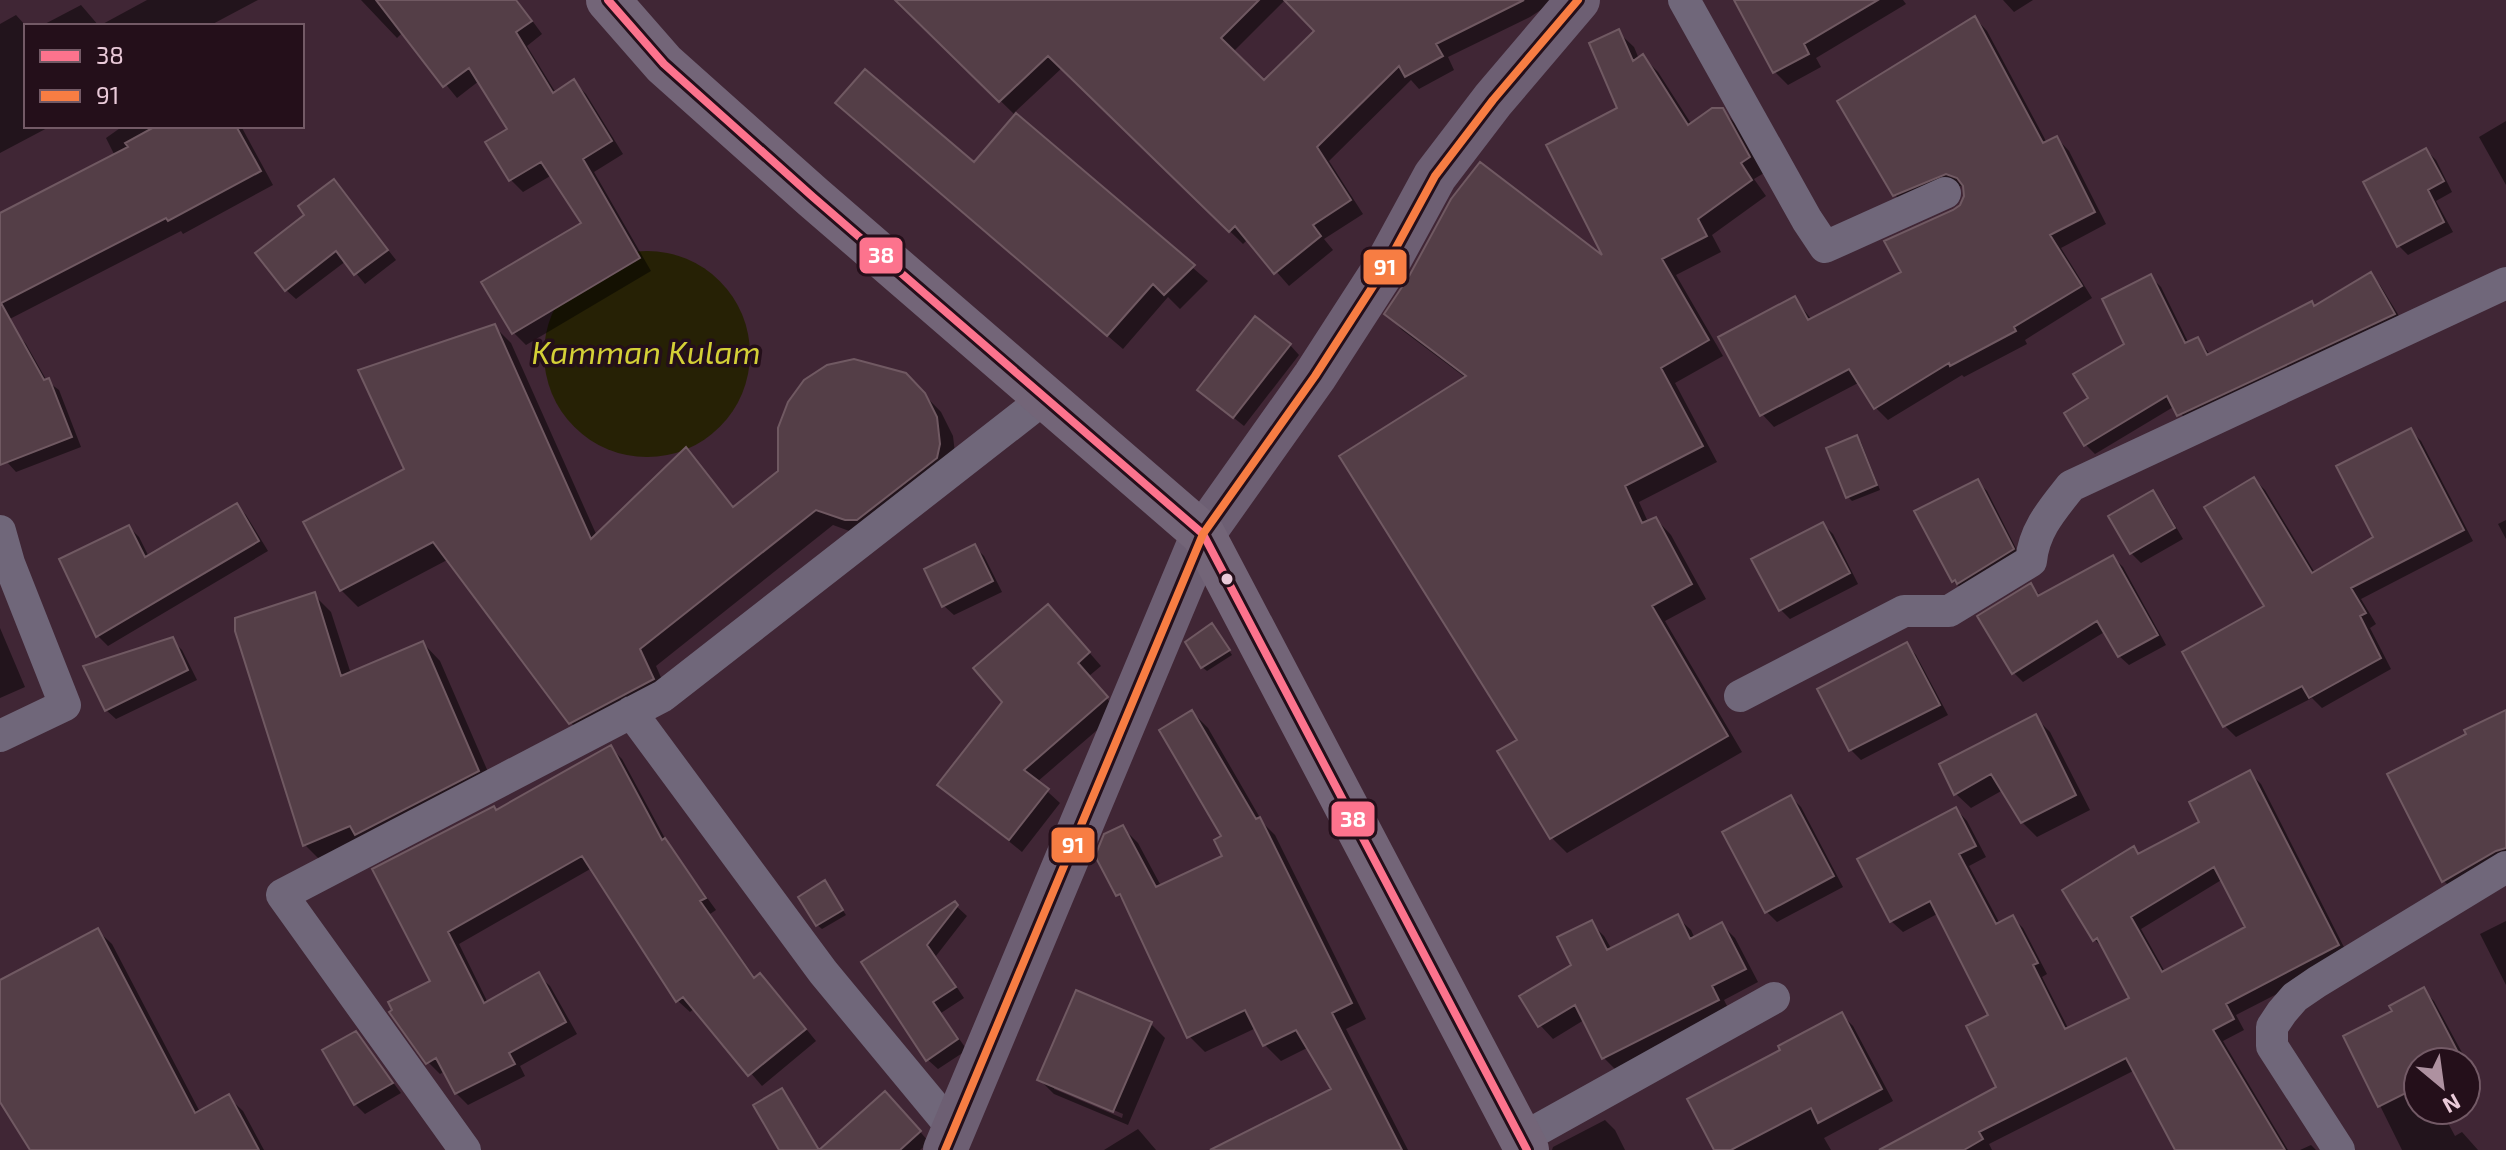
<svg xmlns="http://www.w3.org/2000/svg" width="2506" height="1150" font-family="'Exo 2',sans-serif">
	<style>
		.water { fill: #262105 }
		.shadow { fill: #0007; fill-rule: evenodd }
		.building { fill: #543e47; stroke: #705962; stroke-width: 2; fill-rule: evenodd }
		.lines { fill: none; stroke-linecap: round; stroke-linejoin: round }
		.street { stroke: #70677a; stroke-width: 32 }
		.secondary { stroke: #6d5f73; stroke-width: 44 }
		.primary { stroke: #736578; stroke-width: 44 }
		.bus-1-casing { stroke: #240f1a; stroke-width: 14 }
		.bus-2-casing { stroke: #240f1a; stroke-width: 14 }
		.bus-1 { stroke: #fc738d; stroke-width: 8 }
		.bus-2 { stroke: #f77d43; stroke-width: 8 }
		.bus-dot { fill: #eacad9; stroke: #240f1a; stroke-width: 3 }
		.labels { text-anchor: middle; stroke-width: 7; stroke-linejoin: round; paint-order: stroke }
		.water-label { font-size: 32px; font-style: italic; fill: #d4d036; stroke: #240f1a }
		.line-badge { stroke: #240f1a; stroke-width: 3 }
		.badge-label { font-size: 22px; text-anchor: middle; font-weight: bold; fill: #fff }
	</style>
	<rect width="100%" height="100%" fill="#402635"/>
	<path class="water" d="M544 354a103 103 0 1 1 206 0a103 103 0 1 1-206 0Z"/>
	<path class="shadow" d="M147,0H258L209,26H41L81,5L99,26Z
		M361,0H517L542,34L527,46L556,93L574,82L586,94L623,154L594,172L651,271L526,345L513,332L583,224L552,175L523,192L511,180L509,130L479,81L457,98L403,32L397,38Z
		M897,0H1285L1233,52L1264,82L1317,31L1287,0H1556L1530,17L1448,57L1454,70L1419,89L1411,80L1329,161L1363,214L1324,239L1333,250L1289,286L1248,239L1243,244L1063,67L1014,113L1208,281L1180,309L1168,297L1123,349L837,103L974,165L1016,116Z
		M1736,0H1903L1906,4L1816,58L1821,67L1788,85L1775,72Z
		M2003,0H2033L2014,12Z
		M16,15L26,26V126H51L0,153V24Z
		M1975,18L1987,31L2047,143L2057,138L2069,151L2106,224L2061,248L2092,298L2025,340L2027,344L1964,377L1962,375L1888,420L1876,408L1860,382L1774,427L1762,414L1795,299L1812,320L1903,273L1962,206L1966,196L1965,187L1962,186L1950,187L1907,207L1894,194Z
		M1618,32L1634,47L1639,59L1643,57L1658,72L1692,125L1722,110L1738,126L1764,173L1754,179L1766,196L1712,235L1721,252L1676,275L1723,356L1675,383L1717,462L1639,502L1648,522L1656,519L1671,535L1706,599L1665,621L1742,752L1567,853L1552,838L1500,752L1520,740L1466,378L1402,330L1387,314L1608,262L1619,109Z
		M2506,121V185L2479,137Z
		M123,126H241L273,185L183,234L181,231L0,324V215L115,156L106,138Z
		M2426,150L2436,160L2452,192L2436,201L2453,232L2408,255L2398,245Z
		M334,181L396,260L365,284L346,261L296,299L286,290L307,216Z
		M2371,275L2380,285L2404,324L2189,424L2175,406L2095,454L2086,445L2091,399L2127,344L2151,277L2161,287L2189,344L2198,339L2211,356L2316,308Z
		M495,327L511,343L597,536L686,450L735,508L905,375L941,412L953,436L956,462L863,536L833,525L656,666L669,696L587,739L570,722L449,559L358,607L341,590L406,470Z
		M17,334L26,344L47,381L59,390L81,447L16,472L7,462L0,445V344Z
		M1290,345L1299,355L1244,426L1199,390Z
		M2410,430L2421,441L2473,541L2361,599L2376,624L2370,628L2391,669L2322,708L2312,698L2236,737L2225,726L2267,607L2254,479L2265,490L2315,573L2376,537Z
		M1856,438L1861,442L1880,490L1852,501L1848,497Z
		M1977,481L1987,491L2022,560L1963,590L1953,581Z
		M2152,493L2162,503L2183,539L2141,563L2131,553Z
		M236,505L246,515L268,551L108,646L98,636L62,560L129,527L139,537L149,557Z
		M2506,520V539L2498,524Z
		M1823,524L1833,534L1858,584L1790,619L1780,609Z
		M974,546L984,556L1002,592L954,615L944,606Z
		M2113,557L2123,567L2166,645L2129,665L2119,656L2106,631L2023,682L2013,672L2031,586L2042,597Z
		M314,595L331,612L351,674L423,643L440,661L495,788L322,862L305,845Z
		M1060,619L1101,666L1089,676L1118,712L1037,782L1060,803L1022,852L940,785L1005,702Z
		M0,628L25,687L0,698Z
		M1216,630L1232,655L1207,671L1202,667Z
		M172,640L182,650L197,680L116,719L106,710Z
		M1907,645L1916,655L1948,715L1861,760L1851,750L1819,690Z
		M1192,712L1208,728L1263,823L1275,835L1366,1019L1346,1029L1408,1150H1247L1334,1090L1309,1047L1281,1061L1265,1045L1256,1028L1205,1052L1189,1036L1127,904L1118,895L1122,827L1138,843L1161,886L1225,857L1224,837Z
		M2506,712V862L2455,892L2444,881L2468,735Z
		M2035,717L2050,732L2090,810L2037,837L2022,822L2003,790L1971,808L1956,794Z
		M611,748L622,759L668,844L716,910L710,914L756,979L772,987L816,1041L762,1086L695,1008L690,1012L678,1001L592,868L459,944L488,1003L538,975L550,986L577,1034L520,1066L525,1076L468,1105L456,1093L445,1071L440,1074L428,1062L433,982L375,870L498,812Z
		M2250,773L2261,784L2349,957L2236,1015L2244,1030L2223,1041L2288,1150H2177L2135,1070L1989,1144L1992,1150H1920L1999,1088L1991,1016L1939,913L1903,932L1891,921L1956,809L1967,821L1986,857L1969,866L2000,924L2012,917L2023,928L2047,974L2042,977L2069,1030L2132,998L2107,952L2094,939L2133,849L2140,855L2202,823ZM2223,879L2248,928L2165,972L2141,929Z
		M1791,797L1801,807L1843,887L1777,922L1767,912Z
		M825,883L846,915L822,929L817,925Z
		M954,904L967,916L936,956L964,998L941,1013L967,1050L938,1069L928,1060L864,963Z
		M1677,917L1691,930L1695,939L1722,925L1735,938L1758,982L1724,1000L1731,1014L1617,1071L1604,1058L1584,1020L1553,1039L1540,1025L1573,966L1591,923L1604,936L1612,950Z
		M2506,921V985L2480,934Z
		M97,930L112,944L200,1112L228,1097L243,1111L264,1150H32L0,1098V982Z
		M2423,990L2434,1001L2472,1071L2466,1075V1062H2418V1110H2441L2455,1136L2462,1132L2478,1150H2402L2346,1037L2395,1012Z
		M1841,1014L1853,1026L1893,1101L1824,1138L1831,1150H1717L1783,1051Z
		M1151,1024L1165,1038L1128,1125L1054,1094L1039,1079ZM1054,1085L1123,1114L1122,1118L1054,1089Z
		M356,1033L401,1093L365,1114L355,1104Z
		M895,1103L929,1142L920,1150H822Z
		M1605,1120L1615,1130L1625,1150H1552L1553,1147Z
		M1138,1129L1156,1150H1104Z
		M2311,1145L2316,1150H2300Z"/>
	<path class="building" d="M376,0H516L532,21L516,32L553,93L574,79L612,141L583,159L640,258L512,334L481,282L581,223L541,162L509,181L485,142L507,129L469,68L443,87Z
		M895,0H1259L1221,38L1264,80L1314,31L1284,0H1524L1436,44L1443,56L1405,77L1399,66L1317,147L1351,200L1313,225L1321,236L1274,274L1235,226L1229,232L1048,56L999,102Z
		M1734,0H1878L1804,44L1809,54L1773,73Z
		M1975,16L2043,143L2057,136L2095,212L2050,235L2082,286L2014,327L2016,331L1950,366L1949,363L1874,409L1849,369L1760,416L1718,337L1795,296L1808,320L1901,272L1884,241L1953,210L1960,205L1964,196L1963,186L1957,178L1946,174L1893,196L1837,101Z
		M1619,29L1633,61L1643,54L1688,125L1712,108H1723L1750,157L1741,163L1752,180L1698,219L1707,236L1662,259L1709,340L1661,368L1703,446L1625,486L1642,523L1656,517L1692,584L1652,606L1728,736L1550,839L1497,751L1517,740L1339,456L1466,376L1384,314L1408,278L1451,199L1480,162L1602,255L1546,145L1617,108L1589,43Z
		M865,69L974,162L1016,113L1195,265L1164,295L1153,284L1107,336L835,103Z
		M156,126H236L261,171L168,221L166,218L1,303L44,380L49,378L72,437L0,465V213L128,147L125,143Z
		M2426,148L2444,181L2428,190L2444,222L2397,247L2363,182Z
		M334,179L388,250L354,275L336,251L285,291L255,253L304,215L298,206Z
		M2371,272L2395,314L2177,416L2167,396L2084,446L2064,413L2088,398L2073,374L2124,344L2102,299L2151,274L2185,343L2198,337L2207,355L2312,301L2314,306Z
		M1255,316L1291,344L1233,418L1197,390Z
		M495,324L591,539L686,447L733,507L778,471V428L788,402L804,380L827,365L854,359L906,373L925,393L937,417L940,444L937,458L857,520H845L816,510L640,649L654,679L569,724L433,542L340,591L303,522L404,469L358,370Z
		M2411,428L2464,530L2351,588L2366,613L2360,616L2381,658L2309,698L2302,686L2223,727L2182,652L2264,606L2204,507L2254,477L2312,573L2373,537L2336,466Z
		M1857,435L1877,485L1846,498L1826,448Z
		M1978,479L2014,549L1957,584L1955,580L1952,582L1914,511Z
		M2153,490L2175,528L2130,554L2108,516Z
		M237,503L259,541L96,637L59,559L129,525L145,557Z
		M1823,522L1850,573L1779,611L1751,559Z
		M975,544L993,581L942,607L924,569Z
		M2113,555L2158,635L2118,657L2097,621L2012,674L1977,616L2031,583L2038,596Z
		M315,592L341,676L423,641L479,771L355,835L350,826L303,846L235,631V618Z
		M1048,604L1090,652L1078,663L1108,697L1024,770L1049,789L1009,840L937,785L1002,702L973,668Z
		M1212,623L1230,650L1201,668L1185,642Z
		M173,637L188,670L105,711L83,666Z
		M1907,642L1940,705L1849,751L1817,689Z
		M1192,710L1256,819L1260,817L1352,1003L1332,1013L1402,1150H1210L1331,1089L1296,1030L1263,1046L1245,1010L1187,1038L1120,894L1116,896L1095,856L1104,834L1123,825L1156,887L1222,856L1214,840L1221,836L1159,730Z
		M2506,710V848L2496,851L2442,882L2387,774L2466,734L2464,730Z
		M2036,714L2076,795L2021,823L1991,774L1954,795L1939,764Z
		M611,745L662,840L665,838L706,898L700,901L754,978L760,973L806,1029L748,1076L683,997L676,1002L582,856L448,932L484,1003L539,972L566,1022L509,1053L515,1064L455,1094L436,1058L426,1064L389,1012L392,1010L388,1002L430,981L372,869L494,806L496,810Z
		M2250,770L2339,945L2226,1004L2234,1019L2213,1030L2285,1150H2175L2126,1058L1979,1132L1983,1139L1964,1150H1879L1996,1087L1966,1026L1988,1015L1930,901L1890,922L1857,859L1956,807L1976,846L1959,854L1996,924L2013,915L2038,963L2033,965L2065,1029L2129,998L2097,938L2093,941L2062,890L2134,846L2138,854L2199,822L2189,802ZM2214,867L2245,927L2162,972L2131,917Z
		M1791,795L1834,876L1765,913L1722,832Z
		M825,880L843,910L816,926L798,897Z
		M955,901L958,905L927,945L956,987L933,1002L958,1039L926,1061L861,962Z
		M1678,914L1690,939L1722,922L1746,969L1712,986L1719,1000L1602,1059L1575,1005L1538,1027L1519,996L1571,965L1557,937L1592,920L1607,950Z
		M98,928L195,1113L229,1094L259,1150H30L0,1102V980Z
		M2424,987L2463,1062H2418V1087L2378,1107L2343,1036L2392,1011L2389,1006Z
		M1076,990L1152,1022L1113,1112L1037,1080Z
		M1842,1012L1882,1089L1818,1123L1811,1108L1731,1150H1714L1687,1099L1780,1050L1778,1046Z
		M356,1031L393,1083L354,1105L322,1050Z
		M782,1088L819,1150H779L753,1105Z
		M885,1091L921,1131L900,1150H819Z"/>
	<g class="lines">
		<path class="street" d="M1684,0L1807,220L1825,247L1945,193
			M0,531L9,563L65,705L0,736
			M1740,696L1904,611H1949L2031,561C2034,530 2052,510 2071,486L2506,283
			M631,712L823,972L953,1129
			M1521,1139L1774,998
			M465,1150L282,895L663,696L1045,398
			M2339,1150L2272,1046V1027L2282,1012L2295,997L2317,982L2506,867"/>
		<path class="secondary" d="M945,1150L1203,534L1315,376L1386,266L1435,176L1493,100L1578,0"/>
		<path class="primary" d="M608,0L664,64L813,197L1203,534L1527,1150"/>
		<g class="bus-1-casing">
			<path id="bus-1" d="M608,0L664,64L813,197L1203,534L1527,1150"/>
		</g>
		<g class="bus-2-casing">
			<path id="bus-2" d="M945,1150L1203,534L1315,376L1386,266L1435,176L1493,100L1578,0"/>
		</g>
		<use href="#bus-1" class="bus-1"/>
		<use href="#bus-2" class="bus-2"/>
	</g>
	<circle class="bus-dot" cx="1227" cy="579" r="7"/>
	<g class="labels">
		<g class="water-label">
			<text x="646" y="364">Kamman Kulam</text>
		</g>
	</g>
	<g class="line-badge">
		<rect x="858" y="236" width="46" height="39" rx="8" fill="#fc738d"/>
		<rect x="1362" y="248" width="46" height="38" rx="8" fill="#f77d43"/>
		<rect x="1330" y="800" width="46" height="38" rx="8" fill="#fc738d"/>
		<rect x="1050" y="826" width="46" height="38" rx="8" fill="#f77d43"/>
	</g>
	<g class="badge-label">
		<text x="881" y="263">38</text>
		<text x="1385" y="275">91</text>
		<text x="1353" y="827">38</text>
		<text x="1073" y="853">91</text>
	</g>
	<rect x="24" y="24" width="280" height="104" fill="#240f1a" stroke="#735a66" stroke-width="2"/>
	<rect x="40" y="50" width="40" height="12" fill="#fc738d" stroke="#735a66" stroke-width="2"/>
	<text x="96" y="64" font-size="24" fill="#eacad9">38</text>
	<rect x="40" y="90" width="40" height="12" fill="#f77d43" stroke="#735a66" stroke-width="2"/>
	<text x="96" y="104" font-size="24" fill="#eacad9">91</text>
	<g transform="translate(2442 1086) rotate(151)"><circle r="38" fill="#240f1a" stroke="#735a66" stroke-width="2"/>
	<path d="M0-6L14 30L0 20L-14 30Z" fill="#ae91a0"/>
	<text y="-12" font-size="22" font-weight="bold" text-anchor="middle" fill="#eacad9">N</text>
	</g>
</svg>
